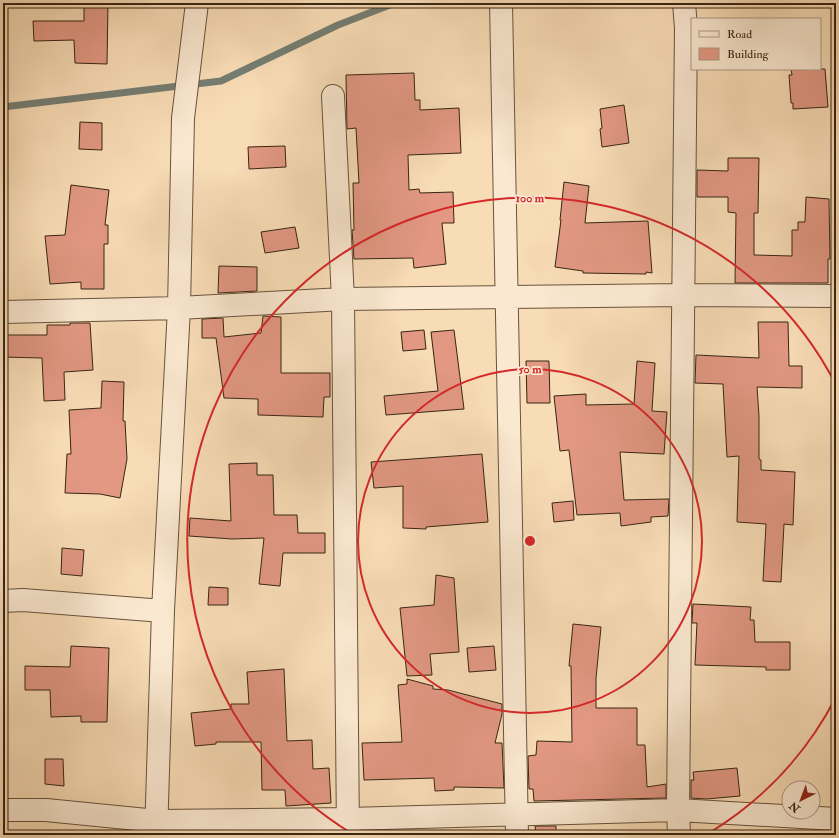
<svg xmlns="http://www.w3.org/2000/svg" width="839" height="838" font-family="'IM FELL Double Pica',serif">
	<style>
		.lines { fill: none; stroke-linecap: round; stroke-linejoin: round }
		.stream { stroke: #757e73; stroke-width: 7 }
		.building { fill: #e29883; stroke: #382513 }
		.minor-casing { stroke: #68533c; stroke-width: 24 }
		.minor { stroke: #fae8d0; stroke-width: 22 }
		.ring { fill: none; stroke: #d62828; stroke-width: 2 }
		.centre { fill: #d62828; stroke: #fae8d0; stroke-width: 2 }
		.ring-label { font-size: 12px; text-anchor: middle; font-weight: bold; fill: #d62828; stroke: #fae8d0; stroke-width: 3.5; stroke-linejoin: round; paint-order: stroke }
	</style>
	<rect width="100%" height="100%" fill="#f8dcb6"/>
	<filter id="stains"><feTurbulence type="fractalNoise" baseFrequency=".005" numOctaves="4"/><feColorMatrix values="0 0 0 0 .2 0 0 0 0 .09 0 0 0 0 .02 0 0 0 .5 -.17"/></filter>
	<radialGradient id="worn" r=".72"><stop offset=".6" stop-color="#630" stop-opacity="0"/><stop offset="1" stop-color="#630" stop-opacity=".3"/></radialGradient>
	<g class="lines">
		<path class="stream" d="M3,107L221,81L338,25L395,3"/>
	</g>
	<path class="building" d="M84,3H108L107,64L75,63L74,40L34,41L33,21H84Z
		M791,69H825L828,107L793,109V103H791L789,75H792Z
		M414,73L415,100H420V110L459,108L461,153L408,155L409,190L419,189L420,193L453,192L454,223H442L446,264L414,268L413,258L354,259L352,230H354L353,183H359L356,128L347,129L346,75Z
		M624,105L629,143L602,147L600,129L602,128L600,109Z
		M80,122L102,123V150L79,149Z
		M285,146L286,167L249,169L248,147Z
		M728,158H759L758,213H754V255L792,256V230H798V222H805L806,197L829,199L830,259H828V283H735L736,213L728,212V197H697V170L728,171Z
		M564,182L589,186L585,223L648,221L652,273L646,272V274L583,273V271L555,267L561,220H560Z
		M71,185L109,190L105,225H108V244H104V289H81V282L50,284L45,236L65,235Z
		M295,227L299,248L265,253L261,232Z
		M219,266L257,267V291L218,293Z
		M263,316L281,317V373H330V397H324L323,417L258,415V399L224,398L216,338H202V319L223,318L224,337L261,333Z
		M758,322H788L789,366H802V388L757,387L759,416V459L761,460V470L795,472L793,525L784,524L781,582L763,581L766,524L737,522L739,456L727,457L723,384L695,383L696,355L759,358Z
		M70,323H90L93,370L64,372L65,400L44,401L42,358L3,357V335H47V325H70Z
		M424,330L426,349L403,351L401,332Z
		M454,330L464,409L386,415L384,396L438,391L431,332Z
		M526,361H549L550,403H527Z
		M637,361L655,363L652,411L667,412L664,454L620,452L624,500L669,499L668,516L651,517V522L621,526L620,513L577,515L569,450L560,451L554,396L586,394V405L634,404Z
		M102,381L124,382L123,421H125L127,459L120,498L100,494L65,493L67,454H71L69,410L101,408Z
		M482,454L488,522L426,527V529L403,528V486L374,488L371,462Z
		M257,463V475H273L274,515H297L298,533H325V553H283L280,586L259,584L264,538L232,539L189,536L190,518L231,521L229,464Z
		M573,501L574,520L554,522L552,503Z
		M62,548L84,550L82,576L61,574Z
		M436,575L454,578L459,652L430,654L432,675L407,676L400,608L434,605Z
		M209,587L228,588V605H208Z
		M693,604L751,607L750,620H754L755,642H790V670H766V667L695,665L697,623H692Z
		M573,624L601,627L596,678V708H637V745H645L647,787L666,784V798L534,801L533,789H529L528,756L536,755L537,741L572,742L571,666H569Z
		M71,646L109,648L107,722H81V716L51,717L50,690H25V666L70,667Z
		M494,646L496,670L469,672L467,648Z
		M284,669L287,741L312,740L313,769L329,768L331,803L286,806L285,790H262L261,742H216V744L195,746L191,713L231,709V704H249L247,672Z
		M407,679L433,686V689L448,690L502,704V714L495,743H502L504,788L454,787V790L435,791L434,778L364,780L362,743L402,742L398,685L407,684Z
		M45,759H63L64,786L45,784Z
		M737,768L740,796L706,799L691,798V780H694L693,772Z
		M535,826H556V835H536Z"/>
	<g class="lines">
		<g class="minor-casing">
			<path id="minor" d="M501,3L517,835
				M333,96L343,299L348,835
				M3,312L179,308L343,299L683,295L836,296
				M3,601L23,600L163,611
				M3,810H46L157,821L348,819L678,810L836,819
				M156,835L163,611L179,308L183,118L197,3
				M679,835L678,810L686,28L684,3"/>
		</g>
		<use href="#minor" class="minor"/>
	</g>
	<g class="ring">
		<circle cx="530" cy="541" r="172"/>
		<path d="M836 697A343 343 0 0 1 709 833M351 833A343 343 0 1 1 836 385"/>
	</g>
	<circle cx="530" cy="541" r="6" class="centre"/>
	<g class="ring-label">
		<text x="530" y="202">100 m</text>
		<text x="530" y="373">50 m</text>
	</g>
	<rect width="839" height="838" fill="none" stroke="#f8dcb6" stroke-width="16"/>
	<rect x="4" y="4" width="831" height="830" fill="none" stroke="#382513" stroke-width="2"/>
	<rect x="8" y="8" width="823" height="822" fill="none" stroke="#382513"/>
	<rect x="691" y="18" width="130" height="52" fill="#fae8d0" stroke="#ac9a84"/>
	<rect x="699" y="31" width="20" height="6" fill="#fae8d0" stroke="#ac9a84"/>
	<text x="727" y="38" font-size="12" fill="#382513">Road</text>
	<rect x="699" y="48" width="20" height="12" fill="#e29883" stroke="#ac9a84"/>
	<text x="727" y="58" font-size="12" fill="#382513">Building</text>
	<g transform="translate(801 800) rotate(222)"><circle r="19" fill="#fae8d0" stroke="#ac9a84"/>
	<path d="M0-3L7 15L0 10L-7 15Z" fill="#8f2418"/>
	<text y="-6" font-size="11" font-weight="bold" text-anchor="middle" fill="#382513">N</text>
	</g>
	<rect width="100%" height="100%" filter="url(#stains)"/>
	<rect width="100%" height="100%" fill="url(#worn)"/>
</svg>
